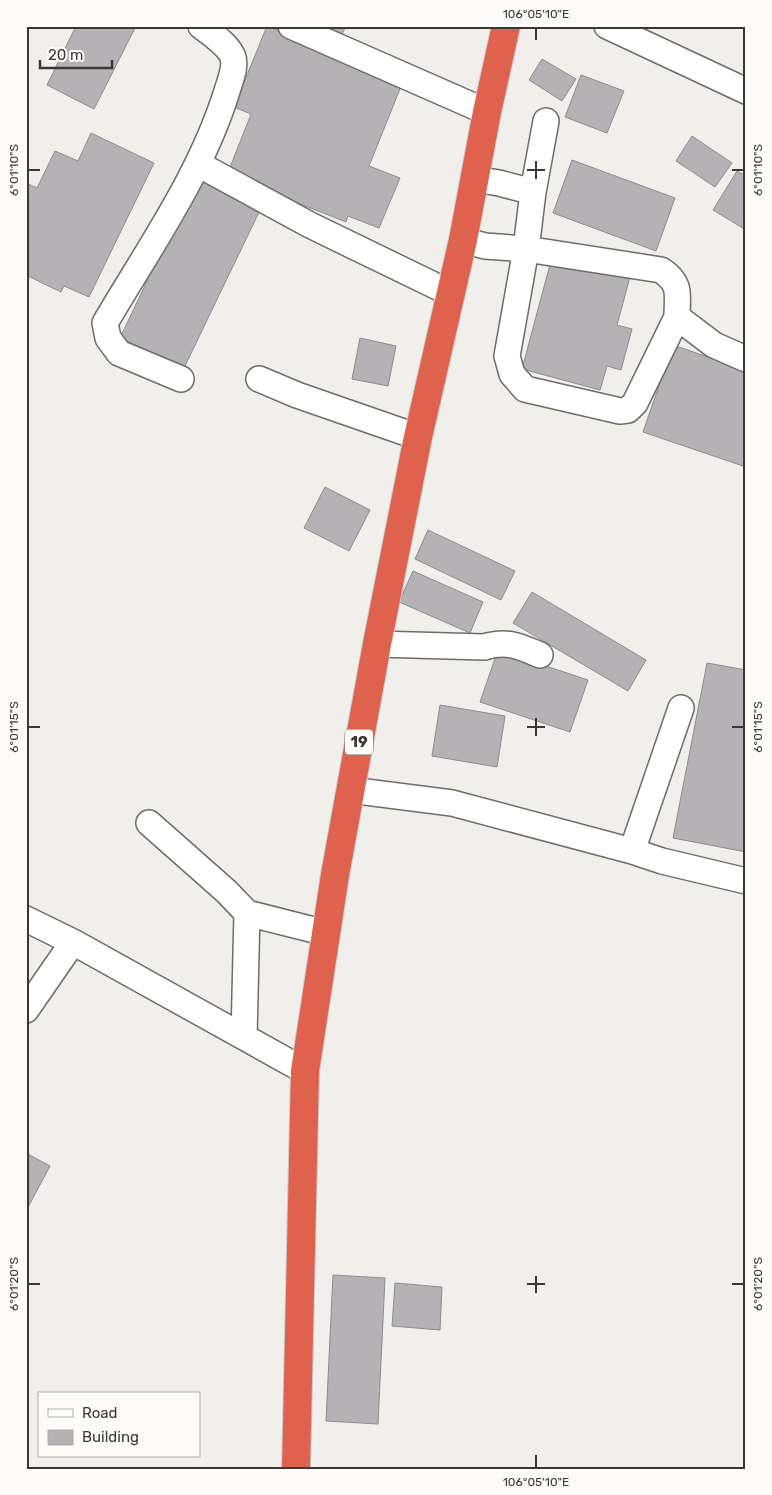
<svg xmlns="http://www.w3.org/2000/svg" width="772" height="1495" font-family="Rubik,sans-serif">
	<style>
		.building { fill: #b4b2b5; stroke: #8c8b8e }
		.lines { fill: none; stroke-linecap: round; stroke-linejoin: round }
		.minor-casing { stroke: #6e6c69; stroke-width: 28 }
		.highway-casing { stroke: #cccbcb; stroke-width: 30 }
		.minor { stroke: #fff; stroke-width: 25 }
		.highway { stroke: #df624f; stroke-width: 28 }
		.ticks { fill: none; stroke: #393836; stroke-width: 2 }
		.labels { text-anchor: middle; stroke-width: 4; stroke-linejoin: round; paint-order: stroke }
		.shield { fill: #fefcf8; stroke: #747370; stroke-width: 1 }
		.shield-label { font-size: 15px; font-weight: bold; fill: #393836 }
		.neatline { fill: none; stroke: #393836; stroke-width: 2 }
		.ticks-label { font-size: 12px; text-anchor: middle; fill: #393836 }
	</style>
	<rect width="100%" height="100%" fill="#f0efeb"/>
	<path class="building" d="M76,26H136L94,109L47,85Z
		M267,26L404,79L369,166L400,178L379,228L348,216L346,222L227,175L251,114L234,107Z
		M300,26H346L337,44Z
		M542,59L576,79L562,101L529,80Z
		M581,75L624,91L607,133L565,117Z
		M91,133L154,163L89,297L64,286L61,292L26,275V183L37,188L55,151L78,161Z
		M692,136L732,163L715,187L676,161Z
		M572,160L675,198L656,251L553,213Z
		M737,171L746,176V230L713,210Z
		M197,176L262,206L184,368L120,338Z
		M552,257L630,277L617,325L632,329L621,370L607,366L600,390L522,369Z
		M360,338L396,346L388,386L352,379Z
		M673,345L746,370V467L643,432Z
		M325,487L370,510L349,551L304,528Z
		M428,530L515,571L501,600L415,559Z
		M413,571L483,602L470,633L399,602Z
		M532,592L646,660L628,691L513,623Z
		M498,650L588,680L570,732L480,702Z
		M707,663L746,670V852L673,838Z
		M440,705L505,716L497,767L432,756Z
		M26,1153L50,1166L26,1211Z
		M333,1275L385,1278L378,1424L326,1421Z
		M395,1283L442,1287L440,1330L392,1326Z"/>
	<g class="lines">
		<g class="minor-casing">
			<path id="minor" d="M291,26L487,112
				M607,26L746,91
				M546,121L533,192L526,249L507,356L512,374L525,389L620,411L628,410L635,403L677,317
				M198,164L310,225L450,293
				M474,179L499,183L533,192
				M463,240L485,246L526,249L661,270C682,284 677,294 677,317L714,345L746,359
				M181,379L119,353L108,338L105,323C149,248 201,175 227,91C230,81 237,65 232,55C226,43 211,34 201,26
				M259,379L297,395L418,437
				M377,644L484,647C507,640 519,646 540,655
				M350,790L452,803L632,851L662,861L746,881
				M149,823L227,892L247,913L326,933
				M632,851L681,708
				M26,919L73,942L305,1071
				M26,1010L73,942
				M244,1037L247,913"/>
		</g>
		<g class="highway-casing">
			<path id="highway" d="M296,1469L305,1071L335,875L377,644L418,437L463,240L487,112L506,26"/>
		</g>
		<use href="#minor" class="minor"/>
		<use href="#highway" class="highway"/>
	</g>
	<path class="ticks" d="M536,28V40M536,161V179M28,170H40M527,170H545M732,170H744M536,718V736M28,727H40M527,727H545M732,727H744M536,1276V1293M28,1284H40M527,1284H545M732,1284H744M536,1455V1468"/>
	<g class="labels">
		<rect class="shield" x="345" y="729.5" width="28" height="25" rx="4"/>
		<g class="shield-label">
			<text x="359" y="747">19</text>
		</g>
	</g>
	<rect width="772" height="1495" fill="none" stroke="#fefcf8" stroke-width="55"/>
	<rect x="38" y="1392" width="162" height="65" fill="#fefcf8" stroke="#afaeaa"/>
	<rect x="48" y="1409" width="25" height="8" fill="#ffffff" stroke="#afaeaa"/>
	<text x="82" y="1418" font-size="15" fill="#393836">Road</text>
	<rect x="48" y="1430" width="25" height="15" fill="#b4b2b5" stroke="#afaeaa"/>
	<text x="82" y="1442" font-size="15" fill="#393836">Building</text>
	<path d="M40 60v8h72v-8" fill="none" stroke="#393836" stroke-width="2.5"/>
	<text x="48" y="60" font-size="15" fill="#393836" stroke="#fefcf8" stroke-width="4" paint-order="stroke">20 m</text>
	<rect x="28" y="28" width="716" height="1440" class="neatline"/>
	<g class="ticks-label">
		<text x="536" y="18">106°05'10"E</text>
		<text transform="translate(14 170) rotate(-90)" y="4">6°01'10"S</text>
		<text transform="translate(758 170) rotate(-90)" y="4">6°01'10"S</text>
		<text transform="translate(14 727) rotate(-90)" y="4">6°01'15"S</text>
		<text transform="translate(758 727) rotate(-90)" y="4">6°01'15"S</text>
		<text transform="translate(14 1284) rotate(-90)" y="4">6°01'20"S</text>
		<text transform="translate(758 1284) rotate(-90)" y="4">6°01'20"S</text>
		<text x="536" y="1486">106°05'10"E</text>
	</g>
</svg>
